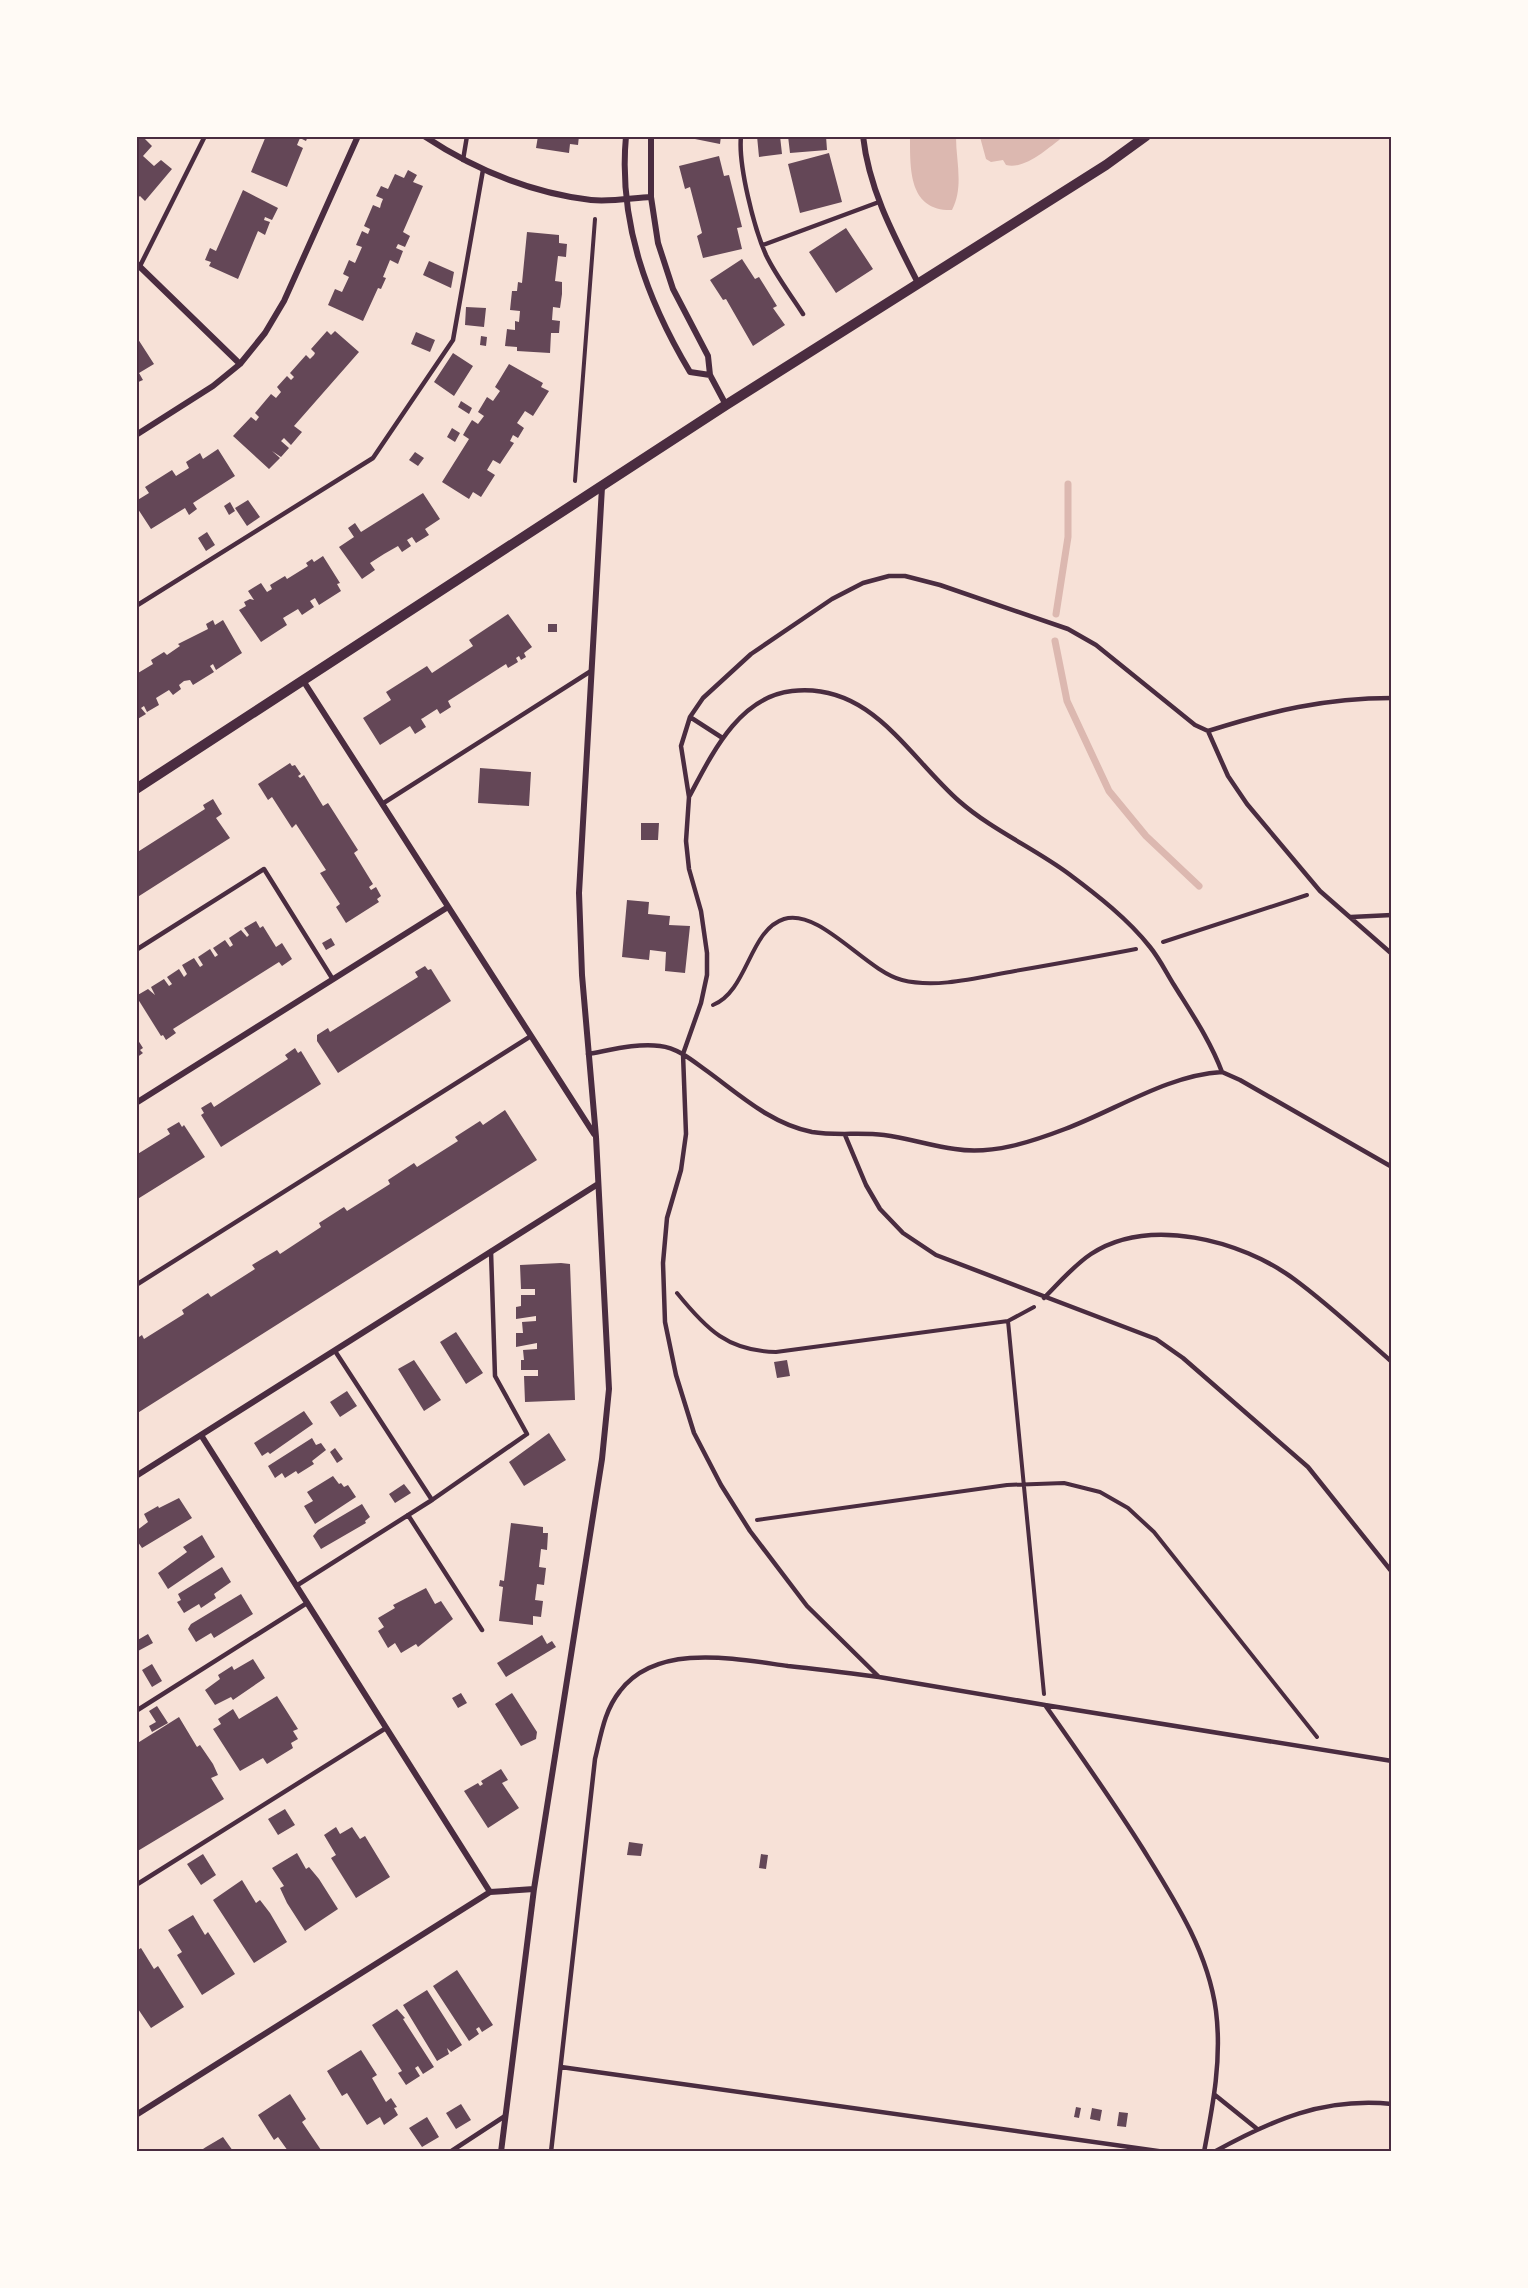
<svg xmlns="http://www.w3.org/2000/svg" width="1528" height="2288" font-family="Quicksand,sans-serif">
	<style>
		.water { fill: #dcb8b0 }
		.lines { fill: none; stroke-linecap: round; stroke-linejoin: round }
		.stream { stroke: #dcb8b0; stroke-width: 7 }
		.building { fill: #644757 }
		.path { stroke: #4a2c40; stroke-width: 4 }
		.service { stroke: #4a2c40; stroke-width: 4.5 }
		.minor { stroke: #4a2c40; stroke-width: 6 }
		.tertiary { stroke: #4a2c40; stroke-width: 10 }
		.neatline { fill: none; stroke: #4a2c40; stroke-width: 2 }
	</style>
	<rect width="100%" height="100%" fill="#f7e1d7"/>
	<path class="water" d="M910,137H956C956,161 964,187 952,210C909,211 910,170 910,137Z
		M980,137V136L1063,137C1048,148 1025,170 1006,165L1003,160L991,162L986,159Z"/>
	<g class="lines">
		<path class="stream" d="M1056,614L1068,537V484
			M1055,641L1067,701L1109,791L1146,836L1199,886"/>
	</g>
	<path class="building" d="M138,136H142L152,146L143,156L154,166L161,160L172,169L145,201L140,196L136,199Z
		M266,136H308L306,141L300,138L297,145L303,148L287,187L251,172Z
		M538,136H579L578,145L570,144L569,153L536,148Z
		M680,136H721L720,144Z
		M757,136H780L782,154L759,157Z
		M788,136H826L827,150L790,153Z
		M829,153L842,202L800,213L788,164Z
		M719,156L724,176L729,175L742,227L737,228L742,249L703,258L697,236L702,233L690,187L685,189L679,166Z
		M408,170L417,175L413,182L423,186L403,232L410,236L405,247L398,244L396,248L403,251L398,264L390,260L383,277L386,278L381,289L378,288L363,321L328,305L335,289L342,292L349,277L343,274L349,260L355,263L362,247L356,245L362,231L368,234L370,229L364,226L373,205L380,208L381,204L383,199L376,196L381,186L388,189L395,174L404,178Z
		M243,190L278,208L272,220L265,217L264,220L270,222L265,235L258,231L238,279L209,266L211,262L205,260L210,248L216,251Z
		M846,228L873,269L836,293L809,252Z
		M527,232L559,235V243L567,244L566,257L558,256L555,281L562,282V294L560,308L553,307L552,320L560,321L559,333H551L550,353L517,351V347L505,346L507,329L515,330V321L519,322L520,311L510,310L512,291H517L518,282L522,283Z
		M742,259L755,279L759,277L777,306L773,308L785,325L753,346L726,299L723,300L710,280Z
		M429,261L454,272L451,288L423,275Z
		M466,307L486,308L484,327L465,325Z
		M327,331L331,335L335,331L359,352L294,426L302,432L291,445L284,438L281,441L289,448L281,457L272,451L280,458L269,469L233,436L251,417L256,421L259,417L255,413L271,394L276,398L281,392L277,387L287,376L291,380L294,377L290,373L306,355L310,359L314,355L315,353L311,349Z
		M416,332L435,340L430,352L411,344Z
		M136,336L154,364L139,373L143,380L136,383Z
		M481,336L487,337L486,346L480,345Z
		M453,353L473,366L454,396L434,382Z
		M509,364L543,383L541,387L549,391L533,416L525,411L517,423L524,428L518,438L513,435L510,441L514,443L500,464L493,460L487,470L495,475L481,497L473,492L469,499L442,482L469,439L463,435L467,428L472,420L478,424L484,416L478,412L487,397L493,401L500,391L495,387Z
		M461,401L472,408L469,414L458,407Z
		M452,428L460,433L455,442L447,437Z
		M218,449L235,476L193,503L197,509L189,515L185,508L151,529L136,506V501L149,493L145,487L172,470L176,476L189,468L186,462L200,453L203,459Z
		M415,452L424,458L418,466L409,460Z
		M423,493L440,519L425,529L429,535L416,543L412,537L407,540L411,546L402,552L398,546L384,554L370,563L375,570L362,579L339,547L354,537L348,528L355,523L361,532Z
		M248,500L260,517L247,526L235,508Z
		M230,502L235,511L229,515L224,506Z
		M207,532L215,545L206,551L198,538Z
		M323,556L340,583L337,584L341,591L319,605L315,598L310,601L314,607L302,615L298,609L283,618L287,625L261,642L239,610L246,606L244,602L250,599L254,600L248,591L261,583L267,592L272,589L270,585L285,576L287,579L308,566L306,563L312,559L314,562Z
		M508,614L532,647L524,653L526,657L521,660L519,656L516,658L518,662L508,668L506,664L448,701L451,707L440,714L437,709L423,718L421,719L426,727L415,734L410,726L380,745L363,718L391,700L386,692L427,666L432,673L473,646L469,640Z
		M213,620L215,625L223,620L242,653L216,670L213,664L210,666L214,672L193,685L190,680L184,681L179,685L181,689L173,695L169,690L156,698L159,705L147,712L144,706L141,708L146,714L136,720V670L138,673L153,664L151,660L164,652L167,655L180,646L178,644L208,629L206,624Z
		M548,624H557V632H548Z
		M290,763L292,766L295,765L301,774L298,776L300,778L304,775L323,806L328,803L358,850L354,853L373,884L369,887L371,890L376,887L381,896L377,899L379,902L346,923L336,907L340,904L320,873L326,870L296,824L292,828L272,797L268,800L258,784Z
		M480,768L531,772L529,806L478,803Z
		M213,799L222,814L216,818L230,838L136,898V853L205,809L203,805Z
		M641,823H659L658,840H641Z
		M627,900L649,902L648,914L670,916L669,925L690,926L685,973L665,971L666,952L650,950L649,960L622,957Z
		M256,921L260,928L263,926L276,947L282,943L292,959L282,966L279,962L173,1029L176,1033L166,1040L163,1035L161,1036L136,996L148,989L155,995L151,987L164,979L169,986L172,984L167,977L179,969L184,977L187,974L182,965L194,958L200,967L203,965L198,957L210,949L215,957L218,955L213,948L225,940L230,947L233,945L229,938L241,930L247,937L249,935L244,928Z
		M331,938L335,945L326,950L322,943Z
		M425,966L428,970L431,969L451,1001L338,1073L317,1041V1035L328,1028L330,1032L418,977L415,972Z
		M136,1037L143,1048L140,1050L143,1053L136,1058Z
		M295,1048L298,1053L301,1051L321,1084L221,1147L201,1115L204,1113L201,1108L211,1102L214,1107L288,1059L285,1055Z
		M505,1110L537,1160L136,1414V1339L142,1335L144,1339L184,1314L182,1310L208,1293L211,1297L255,1269L252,1265L277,1250L280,1254L321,1227L319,1223L344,1207L347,1211L390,1184L388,1180L414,1163L417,1167L458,1141L455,1137L480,1121L483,1125Z
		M179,1122L182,1127L184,1125L205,1157L136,1200V1155L170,1134L167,1129Z
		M561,1263L570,1264L575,1400L525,1402L524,1376H538V1370H521V1360H524L523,1350L537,1349V1343L516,1347V1333H523L522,1322L536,1321V1316L516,1319V1307L521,1306V1295H535V1289H521L520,1265Z
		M456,1332L483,1373L466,1384L440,1342Z
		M414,1360L441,1400L424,1411L398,1369Z
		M787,1360L790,1376L777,1378L774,1362Z
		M347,1391L357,1406L340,1417L330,1402Z
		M304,1411L313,1424L270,1454L268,1452L262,1456L254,1443Z
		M549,1433L566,1460L524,1486L509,1462Z
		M312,1438L316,1445L321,1443L326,1450L312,1461L314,1464L298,1474L296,1471L285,1478L282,1473L275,1478L268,1466Z
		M335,1448L343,1459L337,1463L330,1452Z
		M333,1476L339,1484L341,1483L344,1487L348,1485L356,1497L315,1524L304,1506L313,1501L307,1492Z
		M404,1484L411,1493L395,1503L389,1494Z
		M179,1498L192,1518L142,1548L136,1539V1531L148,1522L144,1514L158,1506L159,1508Z
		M362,1504L370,1517L365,1521L366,1523L321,1549L313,1536L318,1530Z
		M511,1523L543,1527V1533H548L547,1550L541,1549L539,1567L546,1568L544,1585L537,1584L535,1600L543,1601L541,1617L533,1616V1625L499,1621L503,1587L499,1586L500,1580L504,1581Z
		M202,1535L215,1557L168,1589L158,1573L187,1552L183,1547Z
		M222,1567L231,1582L214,1594L216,1598L201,1608L199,1604L184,1613L177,1602L181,1600L178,1594Z
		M426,1588L435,1604L441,1601L453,1619L418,1647L416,1644L401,1653L395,1643L388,1648L378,1631L384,1627L378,1618L395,1608L393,1605Z
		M241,1594L253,1614L214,1638L211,1633L196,1642L188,1629L191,1624Z
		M148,1634L153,1643L138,1651L136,1641Z
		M542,1635L547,1644L552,1641L556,1647L506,1677L497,1663Z
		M253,1659L265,1678L233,1700L231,1697L215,1705L205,1690L220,1679L218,1675L232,1666L234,1670Z
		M152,1664L162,1681L152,1687L142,1670Z
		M461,1693L467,1703L458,1708L452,1698Z
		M512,1693L537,1732L536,1739L521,1746L495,1704Z
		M277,1696L298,1729L293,1731L298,1739L291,1743L293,1748L267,1764L263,1758L240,1771L213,1729L221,1724L218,1719L233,1709L239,1719Z
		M157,1706L168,1723L152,1732L149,1726L156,1722L149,1711Z
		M179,1717L197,1747L200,1745L213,1764L218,1775L211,1778L224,1799L136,1852V1744Z
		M501,1769L508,1780L502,1783L519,1808L488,1828L464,1791L478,1783L480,1786L483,1784L481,1781Z
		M285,1809L295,1825L278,1835L268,1819Z
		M336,1827L340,1834L352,1827L360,1839L365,1836L390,1877L356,1898L331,1858L336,1855L324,1835Z
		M629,1842L643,1844L641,1856L627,1855Z
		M297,1853L306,1869L309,1867L319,1879L338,1909L305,1931L287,1903L280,1888L284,1886L272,1868Z
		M203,1854L216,1875L201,1885L187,1864Z
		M761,1854L768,1855L766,1869L759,1868Z
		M242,1880L256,1903L260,1900L270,1913L287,1942L254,1963L213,1900Z
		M193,1915L205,1935L208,1932L235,1974L202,1995L177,1955L182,1952L168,1930Z
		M141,1948L154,1969L158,1966L184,2007L151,2028L136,2006V1951Z
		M457,1970L493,2025L482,2032L479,2027L476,2029L479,2034L469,2041L433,1986Z
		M427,1990L462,2045L451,2052L447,2048L449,2054L437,2061L403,2005Z
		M397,2009L405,2018L403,2019L434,2067L423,2074L418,2066L415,2068L420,2076L406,2085L398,2073L402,2071L372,2025Z
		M361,2050L377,2075L372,2078L386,2102L391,2098L397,2107L394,2108L398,2115L384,2125L380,2117L367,2125L347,2093L342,2096L327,2071Z
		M290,2094L306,2119L302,2122L321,2150L318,2151H288L278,2137L274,2140L258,2115Z
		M461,2104L471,2120L456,2129L446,2113Z
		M1076,2107L1081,2108L1079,2118L1074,2117Z
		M1092,2108L1102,2110L1100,2121L1090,2119Z
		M1119,2112L1128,2113L1126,2127L1117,2126Z
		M427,2117L439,2137L422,2147L409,2128Z
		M223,2137L233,2151H200L206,2147Z"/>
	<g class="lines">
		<path class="path" d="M575,481L595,219
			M1163,942L1307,895
			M713,1005C748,991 749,930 784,919C820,908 866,971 902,980C937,989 980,977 1015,971C1055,964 1095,957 1136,949
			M677,1293C707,1330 728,1351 776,1352L1008,1321L1034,1307
			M1008,1321L1044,1694
			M757,1520L1007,1485L1064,1483L1100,1492L1128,1508L1154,1532L1317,1737"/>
		<path class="service" d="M741,136C738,165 754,228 766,255C776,276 791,295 803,314
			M463,160L467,136
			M763,245L879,202
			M136,269L140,266L205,136
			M136,606L373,458L453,340L483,170
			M690,717L721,737
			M1208,731C1271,711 1325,698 1392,698
			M689,797C711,756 738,697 792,691C871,682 908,756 959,801C992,830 1034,848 1069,874C1097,895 1128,919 1150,947C1159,958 1166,972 1174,985C1192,1014 1210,1040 1222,1072L1240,1080L1392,1167
			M382,804L591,671
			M1351,917L1392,915
			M136,950L264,869L332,978
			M588,1054C611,1050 636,1043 660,1046C678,1048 693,1061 707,1071C740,1095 771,1124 812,1132C836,1136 860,1132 884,1135C908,1138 931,1146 955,1149C992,1155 1031,1142 1065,1129C1116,1110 1168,1075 1222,1072
			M845,1135L866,1185L880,1209L903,1233L936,1255L1156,1339L1183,1358L1308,1467L1392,1572
			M136,1285L531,1036
			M1044,1298C1059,1283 1073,1266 1091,1254C1149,1216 1241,1240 1294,1279C1328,1304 1360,1334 1392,1362
			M335,1351L432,1500
			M408,1515L482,1630
			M296,1586L432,1500L527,1434L495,1376L491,1251
			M1045,1705L1392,1761
			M136,1711L307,1603
			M136,1885L386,1728
			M561,2067L1165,2152
			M1215,2095L1256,2128
			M450,2152L505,2116
			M551,2152L595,1759C601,1735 604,1711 620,1691C657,1642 736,1659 788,1666C818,1669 849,1673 879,1677
			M1204,2152C1213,2105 1222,2059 1216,2011C1208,1951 1174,1899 1143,1849C1112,1800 1079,1753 1045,1705L879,1677L807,1606L750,1531L721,1485L694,1433L676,1375L665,1322L663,1263L667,1218L681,1170L686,1134L683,1054L701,1003L707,975V953L701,911L689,869L686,841L689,797L681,746L690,717L703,698L751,654L832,599L863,583L889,576H905L940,585L1068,629L1096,645L1195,725L1208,731L1228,776L1247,804L1320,891L1392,954
			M1214,2152C1272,2120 1324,2097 1392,2104"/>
		<path class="minor" d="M424,136C474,169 531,193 591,200C611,202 632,198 651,197
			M626,136C618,222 647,300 690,372L710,375
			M651,136V197L658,243L673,289L708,356L710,375L726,405
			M863,136C869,190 894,236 918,283
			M136,263L240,364
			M136,435L213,386L240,364L265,333L284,301L358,136
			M304,682L594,1134
			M136,1103L448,907
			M201,1435L490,1892
			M136,1476L598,1184
			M136,2115L490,1892L534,1889
			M501,2152L534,1889L602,1459L609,1389L596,1137L582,975L579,893L602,487"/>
		<path class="tertiary" d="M136,789L726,405L1106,165L1146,136"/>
	</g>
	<rect width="1528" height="2288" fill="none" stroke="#fffaf5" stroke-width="276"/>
	<rect x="138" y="138" width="1252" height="2012" class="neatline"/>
</svg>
